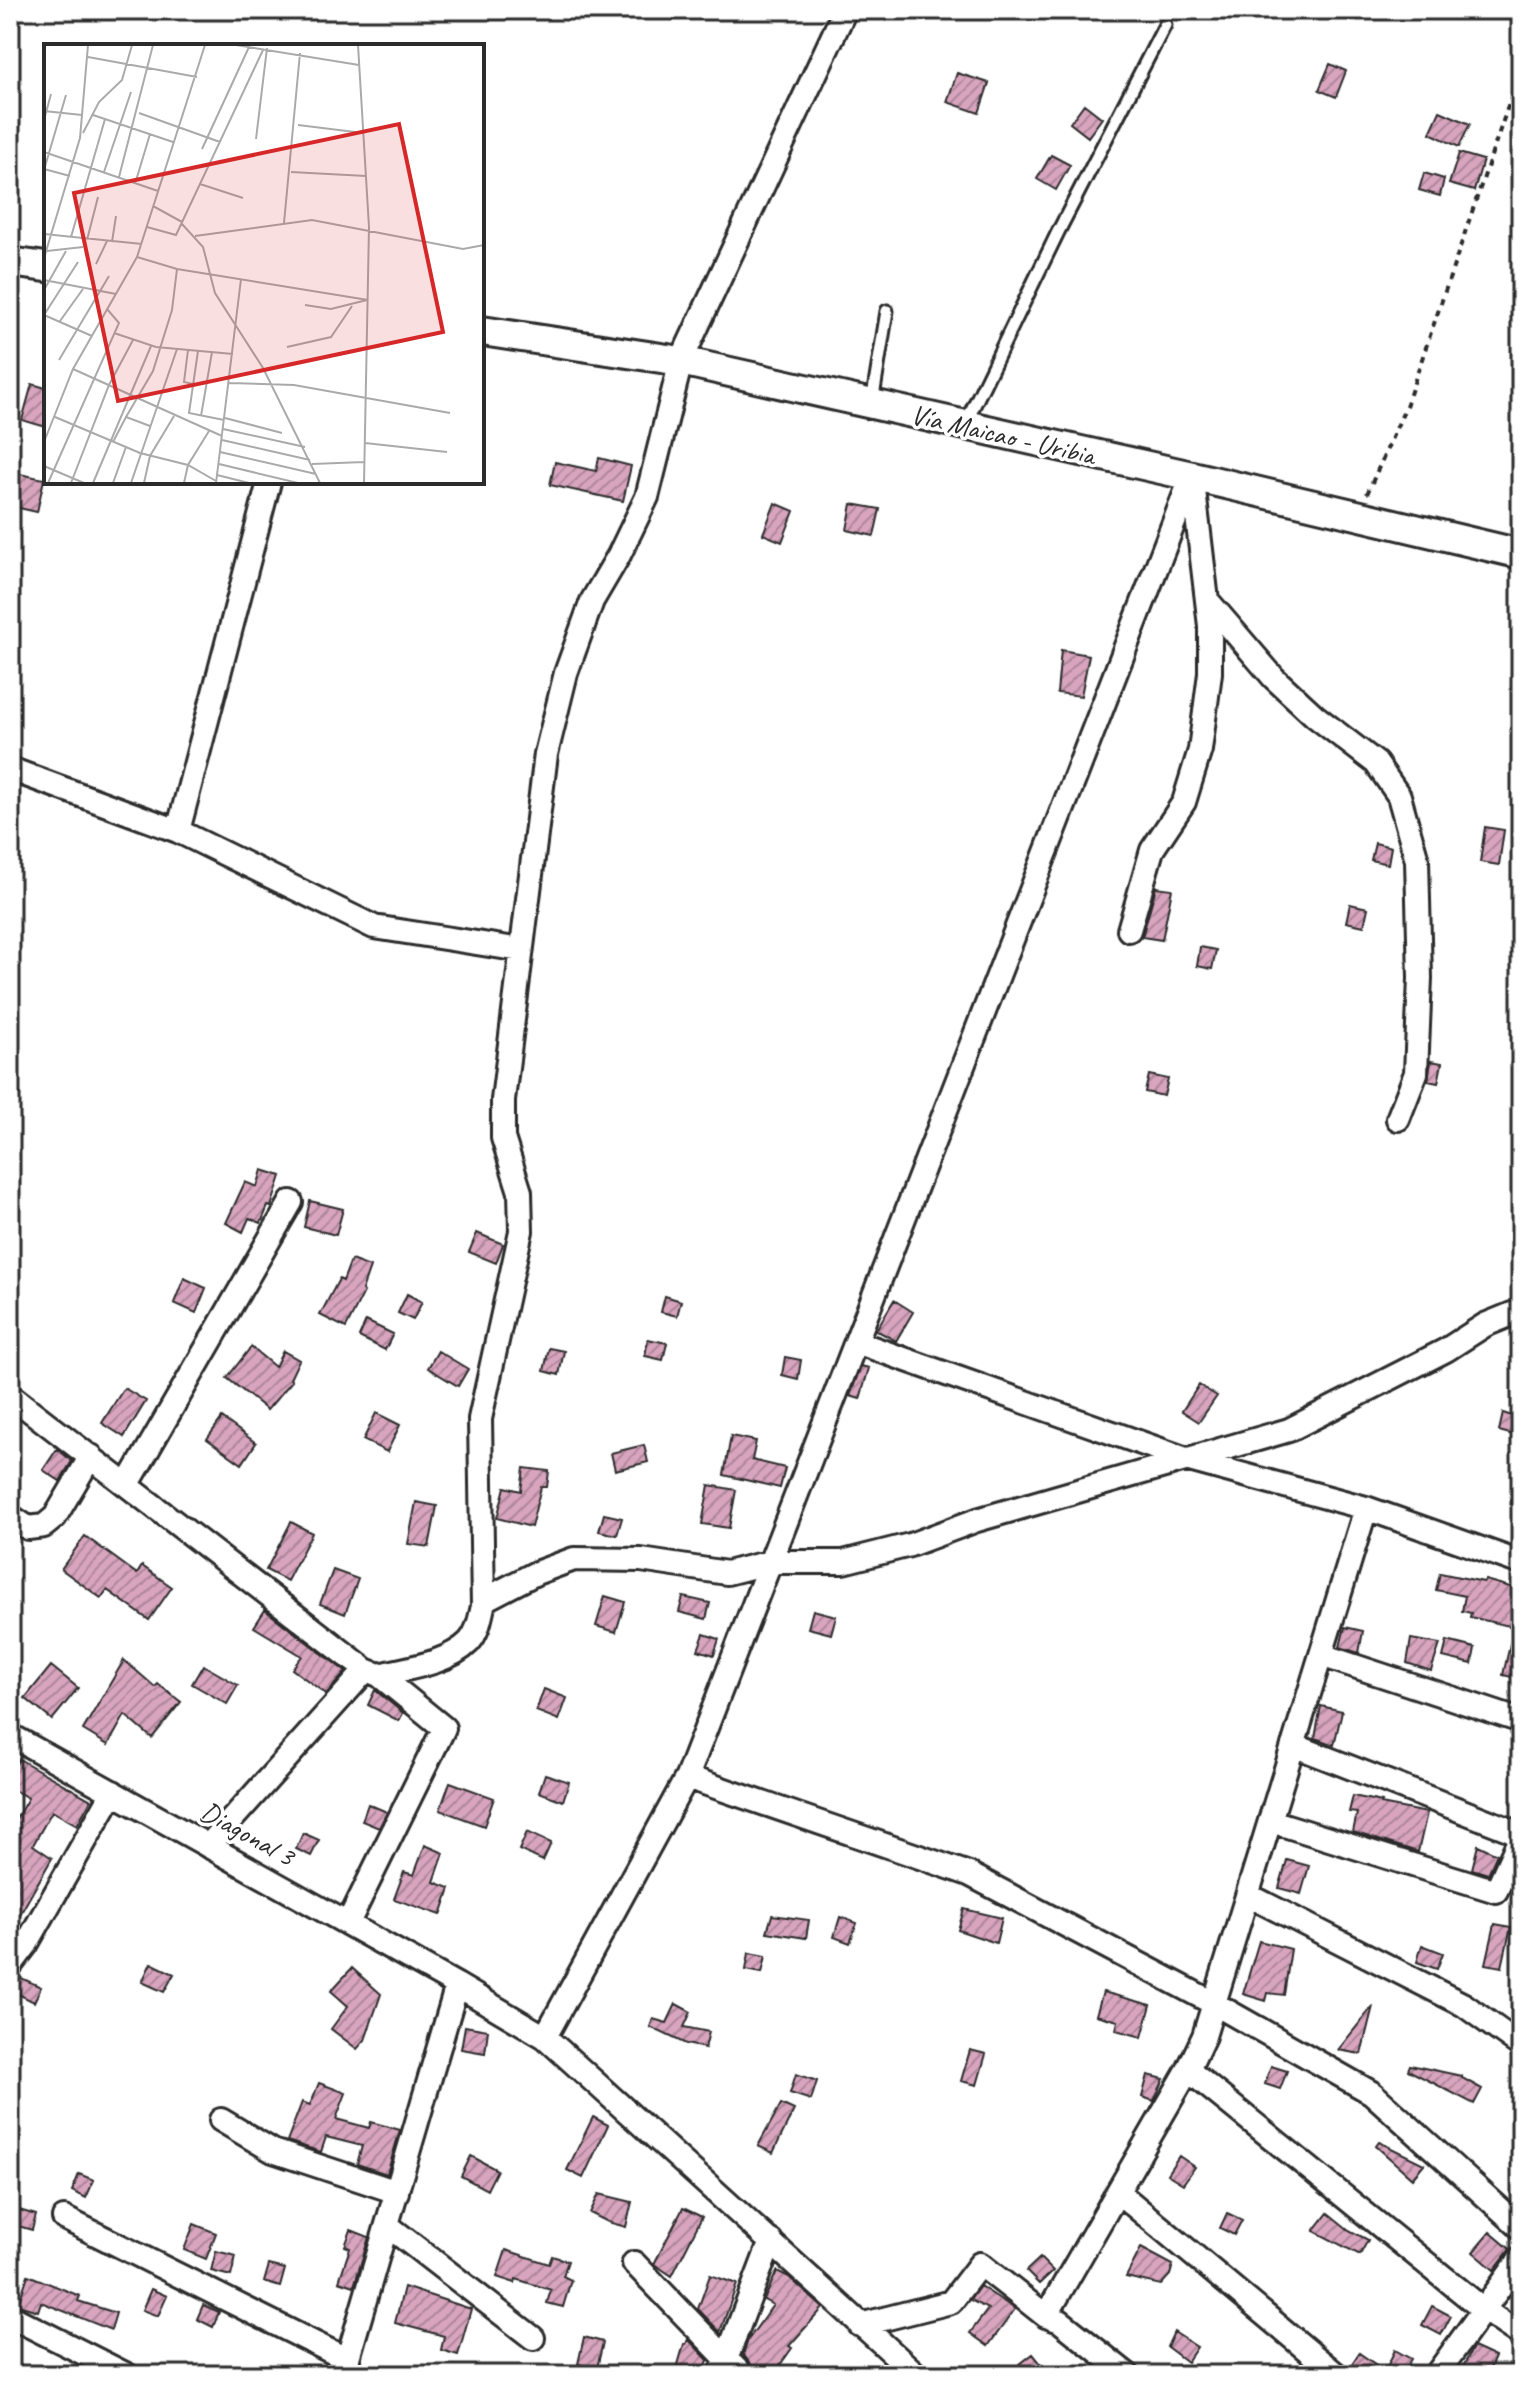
<svg xmlns="http://www.w3.org/2000/svg" width="1531" height="2385" font-family="Caveat,sans-serif">
	<style>
		.building { fill: url(#building-hatch); stroke: #2b2b2b; stroke-width: 2 }
		.lines { fill: none; stroke-linecap: round; stroke-linejoin: round }
		.service-casing { stroke: #2b2b2b; stroke-width: 17 }
		.minor-casing { stroke: #2b2b2b; stroke-width: 28 }
		.tertiary-casing { stroke: #2b2b2b; stroke-width: 34 }
		.path { stroke: #2b2b2b; stroke-width: 4; stroke-dasharray: 6 6; stroke-linecap: butt }
		.service { stroke: #fff; stroke-width: 11 }
		.minor { stroke: #fff; stroke-width: 22 }
		.tertiary { stroke: #fff; stroke-width: 28 }
		.labels { text-anchor: middle; stroke-width: 7; stroke-linejoin: round; paint-order: stroke }
		.street-label { font-size: 28px; fill: #2b2b2b; stroke: #fff }
		.inset-road { fill: none; stroke: #aaa; stroke-width: 2 }
		.view { fill: #d62828; fill-opacity: 0.15; stroke: #d62828; stroke-width: 4 }
		.inset-edge { fill: none; stroke: #2b2b2b; stroke-width: 4 }
	</style>
	<defs>
		<pattern id="building-hatch" width="6" height="6" patternUnits="userSpaceOnUse" patternTransform="scale(2)"><rect width="6" height="6" fill="#d8a4be"/><path d="M-1 1l2-2M0 6l6-6M5 7l2-2" fill="none" stroke="#af869b"/></pattern>
	</defs>
	<rect width="100%" height="100%" fill="#fff"/>
	<filter id="ink" filterUnits="userSpaceOnUse"><feTurbulence type="fractalNoise" baseFrequency=".0125" numOctaves="2"/><feDisplacementMap in="SourceGraphic" scale="16" xChannelSelector="R" yChannelSelector="G"/><feConvolveMatrix kernelMatrix="1 2 1 2 8 2 1 2 1" color-interpolation-filters="sRGB"/></filter>
	<g filter="url(#ink)">
		<path class="building" d="M1330,64L1346,71L1336,97L1319,90Z
			M957,73L989,83L979,113L947,102Z
			M1084,104L1102,118L1088,137L1070,123Z
			M1440,111L1470,124L1459,147L1430,133Z
			M1459,153L1483,160L1474,191L1449,184Z
			M1051,155L1070,165L1056,190L1037,179Z
			M1424,173L1444,179L1440,196L1419,190Z
			M32,384L46,388V427L22,420Z
			M599,458L631,466L623,501L550,485L555,462L596,471Z
			M15,473L44,479L37,512L10,506Z
			M775,503L794,511L782,542L763,534Z
			M852,504L880,509L874,536L847,530Z
			M1061,650L1089,655L1081,696L1057,693Z
			M1485,827L1504,830L1499,865L1480,862Z
			M1375,843L1391,847L1388,864L1371,860Z
			M1156,887L1172,889L1162,940L1142,937Z
			M1350,904L1368,908L1364,926L1346,922Z
			M1200,947L1216,950L1212,969L1197,966Z
			M1431,1061L1442,1063L1438,1083L1428,1081Z
			M1149,1075L1168,1079L1164,1096L1145,1092Z
			M262,1170L281,1176L271,1207L268,1206L261,1223L249,1218L243,1232L226,1223L245,1182L257,1187Z
			M310,1201L343,1209L336,1235L304,1227Z
			M477,1233L503,1244L496,1263L469,1252Z
			M351,1260L370,1267L362,1290L364,1292L346,1328L320,1315L339,1279L343,1281Z
			M184,1278L206,1288L196,1313L174,1303Z
			M407,1294L422,1302L413,1320L398,1313Z
			M665,1296L681,1301L677,1316L661,1312Z
			M894,1300L913,1312L896,1341L876,1330Z
			M366,1321L393,1334L385,1350L359,1337Z
			M648,1339L667,1343L663,1360L645,1356Z
			M251,1347L275,1367L283,1351L299,1360L290,1379L292,1381L267,1410L227,1378Z
			M549,1348L564,1351L559,1375L544,1371Z
			M438,1351L468,1369L458,1386L428,1368Z
			M785,1357L801,1360L798,1379L782,1375Z
			M861,1366L869,1368L860,1399L850,1396Z
			M1199,1385L1217,1396L1199,1422L1182,1411Z
			M124,1388L146,1401L124,1437L102,1423Z
			M376,1413L400,1425L387,1452L363,1440Z
			M1503,1413L1521,1419V1437L1499,1431Z
			M222,1418L256,1443L242,1464L207,1439Z
			M731,1436L756,1441L752,1460L785,1468L780,1488L724,1475Z
			M644,1445L648,1462L615,1470L611,1453Z
			M57,1449L72,1461L60,1481L43,1470Z
			M524,1468L549,1471L547,1487H541L531,1527L497,1518L505,1487L521,1491Z
			M709,1485L736,1490L729,1528L702,1524Z
			M416,1502L437,1506L429,1547L408,1544Z
			M604,1514L622,1518L617,1535L599,1531Z
			M291,1522L312,1533L287,1581L266,1570Z
			M85,1536L137,1574L142,1566L172,1587L149,1620L107,1590L101,1598L61,1569Z
			M333,1570L358,1579L345,1614L320,1604Z
			M1440,1573L1484,1582L1485,1580L1521,1590V1679L1503,1675L1514,1627L1470,1617L1471,1613L1462,1611L1465,1596L1436,1590Z
			M605,1596L625,1602L616,1632L596,1626Z
			M683,1597L710,1603L706,1619L679,1612Z
			M265,1610L346,1672L326,1694L292,1669L302,1656L254,1627Z
			M813,1610L836,1616L831,1634L808,1628Z
			M1345,1627L1363,1631L1359,1653L1340,1647Z
			M704,1634L719,1639L714,1655L698,1650Z
			M1411,1639L1440,1644L1431,1671L1407,1663Z
			M1447,1641L1475,1648L1472,1664L1443,1657Z
			M124,1660L155,1687L158,1684L181,1702L152,1738L125,1715L108,1745L83,1730Z
			M203,1665L238,1685L227,1704L192,1684Z
			M51,1666L78,1688L52,1720L25,1698Z
			M544,1689L567,1698L559,1720L536,1711Z
			M375,1690L403,1713L399,1721L368,1705Z
			M1321,1706L1342,1711L1334,1745L1315,1738Z
			M19,1759L91,1800L77,1825L52,1811L33,1845L52,1858L10,1932V1829L28,1798L10,1788V1774Z
			M545,1774L569,1782L563,1801L539,1792Z
			M450,1782L494,1798L484,1826L440,1810Z
			M1353,1796L1382,1802L1381,1804L1427,1813L1418,1852L1353,1832L1357,1813L1349,1812Z
			M368,1804L387,1812L379,1828L362,1821Z
			M527,1832L551,1843L543,1861L519,1850Z
			M303,1833L319,1840L311,1856L296,1849Z
			M425,1845L444,1853L434,1882L450,1888L441,1915L394,1899L404,1872L414,1875Z
			M1478,1845L1497,1854L1488,1874L1472,1869Z
			M1287,1860L1309,1866L1301,1894L1279,1888Z
			M964,1909L1002,1918L996,1943L958,1930Z
			M772,1915L809,1920L806,1938L767,1932Z
			M840,1917L857,1923L850,1943L834,1937Z
			M1495,1924L1511,1927L1502,1967L1486,1964Z
			M1259,1941L1291,1949L1284,1995L1268,1993L1266,2001L1243,1994Z
			M1422,1945L1443,1953L1437,1969L1417,1962Z
			M749,1953L766,1956L762,1973L746,1970Z
			M151,1963L174,1974L164,1992L142,1982Z
			M352,1968L381,1994L365,2040L357,2049L331,2029L348,2006L331,1991Z
			M19,1977L41,1987L34,2002L10,1990L14,1979Z
			M1103,1992L1151,2005L1142,2037L1116,2030L1118,2021L1096,2015Z
			M676,2004L691,2012L684,2027L709,2032L705,2048L686,2044L650,2027L653,2019L667,2023Z
			M1373,2006L1361,2054L1338,2050Z
			M465,2026L488,2030L485,2053L461,2049Z
			M970,2050L986,2054L977,2085L961,2081Z
			M1410,2065L1462,2076V2078L1482,2089L1474,2104L1408,2070Z
			M1271,2066L1287,2071L1280,2089L1265,2084Z
			M796,2074L817,2081L811,2100L790,2093Z
			M1148,2075L1164,2079L1154,2101L1142,2097Z
			M319,2083L346,2093L336,2119L369,2128L371,2122L400,2130L387,2174L357,2164L362,2146L326,2137L321,2152L287,2141L302,2102L310,2105Z
			M781,2104L794,2110L773,2153L758,2146Z
			M593,2117L608,2125L583,2178L567,2170Z
			M1379,2142L1424,2164L1412,2178L1376,2146Z
			M471,2156L497,2170L487,2190L461,2176Z
			M1179,2156L1195,2167L1183,2184L1167,2174Z
			M79,2174L94,2180L86,2198L72,2191Z
			M599,2194L632,2202L626,2227L608,2222L590,2213Z
			M683,2208L702,2217L672,2276L654,2264Z
			M19,2210L36,2215L32,2230L15,2225Z
			M1227,2213L1242,2220L1234,2235L1220,2228Z
			M1328,2213L1349,2230L1368,2240L1360,2255L1314,2231Z
			M194,2224L216,2233L206,2259L184,2250Z
			M351,2230L369,2237L354,2286L339,2281L350,2248L345,2246Z
			M1490,2232L1510,2249L1494,2270L1473,2252Z
			M1141,2248L1173,2265L1170,2275L1161,2285L1126,2277Z
			M506,2250L549,2264L552,2256L568,2261L563,2276L571,2280L563,2307L547,2303L551,2290L516,2279L515,2283L497,2277Z
			M216,2251L236,2256L231,2276L211,2271Z
			M1040,2258L1053,2271L1039,2284L1026,2271Z
			M269,2265L285,2269L280,2287L264,2282Z
			M777,2271L789,2277L823,2308L789,2346L792,2348L773,2375H760L743,2355L748,2340L773,2305L764,2300Z
			M28,2275L80,2296L78,2301L116,2313L111,2330L41,2302L38,2311L18,2305Z
			M710,2275L737,2284L720,2332L698,2309Z
			M980,2286L1015,2309L988,2346L970,2333L988,2309L970,2300Z
			M404,2287L471,2309L458,2355L441,2350L444,2336L395,2323Z
			M151,2289L167,2296L158,2316L142,2310Z
			M203,2305L219,2312L213,2327L197,2319Z
			M1432,2306L1451,2316L1441,2335L1422,2325Z
			M1174,2332L1197,2347L1187,2362L1167,2347Z
			M584,2337L603,2342L597,2368L578,2364Z
			M688,2339L708,2360L703,2375H675L684,2344H686Z
			M1473,2347L1495,2357L1487,2375H1459Z
			M1395,2350L1411,2359L1402,2375H1357L1349,2368L1359,2353L1385,2371Z
			M1033,2354L1050,2375H1029L1020,2364Z"/>
		<g class="lines">
			<g class="service-casing">
				<path id="service" d="M872,403L887,311
					M965,424L1058,232L1165,25"/>
			</g>
			<g class="minor-casing">
				<path id="minor" d="M1207,600L1274,678L1315,716L1376,763L1399,796L1417,860L1420,978L1416,1073L1398,1119
					M10,769L178,831L374,927L521,950
					M178,831L269,482
					M1129,930L1152,850L1184,802L1200,750L1210,673V626L1193,482
					M856,1342L1189,1460L1366,1508L1521,1563
					M10,1395L366,1670L379,1675L444,1728L348,1923
					M128,1484L291,1202
					M10,1516L28,1528L44,1526L55,1517L91,1456
					M484,1600L536,1573L574,1559L641,1560L727,1573L770,1562H843L910,1545L977,1520L1289,1430L1446,1350L1485,1325L1512,1314H1521
					M1321,1655L1521,1721
					M379,1675C407,1668 447,1664 469,1642C478,1632 480,1619 483,1606L480,1419L521,1231L520,1192L503,1138V1100L546,754L566,673L592,601L619,555L647,497L681,361L845,10
					M10,1735L457,1985L545,2037L917,2375
					M1293,1745L1521,1834
					M687,1777L969,1874L1215,2004L1372,2093L1521,2228
					M1271,1821L1496,1891L1521,1836
					M208,1846L366,1670
					M1248,1895L1464,2005L1521,2046
					M10,1966L26,1945L113,1792
					M545,2037L687,1777L1192,476
					M1188,2070L1484,2310L1521,2335
					M221,2120L273,2151L397,2192
					M1118,2192L1337,2375
					M64,2218L348,2360
					M387,2225L533,2338
					M634,2263L742,2375
					M10,2316L127,2375
					M1046,2316L1188,2070L1204,2036L1366,1508
					M860,2325L951,2302L980,2264L1046,2316L1060,2321L1128,2375
					M722,2370L771,2241
					M343,2375L457,1985
					M1436,2375L1521,2258"/>
			</g>
			<g class="tertiary-casing">
				<path id="tertiary" d="M10,262L46,267
					M482,331L681,361L1192,476L1521,554"/>
			</g>
			<path class="path" d="M1367,494L1406,406L1521,68"/>
			<use href="#service" class="service"/>
			<use href="#minor" class="minor"/>
			<use href="#tertiary" class="tertiary"/>
		</g>
	</g>
	<g class="labels">
		<g class="street-label">
			<text transform="translate(1003 434) rotate(13)" y="10">Vía Maicao - Uribia</text>
			<text transform="translate(248 1833) rotate(29)" y="10">Diagonal 3</text>
		</g>
	</g>
	<g transform="translate(44 44)">
		<rect width="440" height="440" fill="#fff"/>
		<path class="inset-road" d="M192,1L315,21M314,1L325,183L320,439M44,13L153,33M0,67L38,71M95,69L176,98M49,71L129,98M0,76L7,50M254,81L319,89M39,89L55,58L78,36L88,1M212,95L223,4M158,105L205,3M0,108L114,147M0,125L26,132M0,126L22,51M60,128L87,48M247,128L322,132M75,133L109,1M91,140L106,90M156,140L199,154M109,162L138,178M240,179L256,9M138,180L159,203L171,249L219,324L276,439M103,183L132,191L219,6M0,190L98,200M151,192L268,176L419,205L440,201M27,193L61,75M43,196L54,153M68,198L72,172M3,207L39,203M93,213L133,225L324,256M0,214L36,94L44,1M34,218L0,271L48,292M52,220L63,197M0,236L72,250M0,246L22,207M261,261L287,265L323,256M16,277L39,245M70,289L112,303L189,310M243,303L287,293L308,262M144,306L140,338L149,340M154,307L145,369L180,376M15,316L65,232M29,325L178,392M185,339L250,341L406,369M157,372L168,308M11,373L96,409L144,421L172,437M181,374L238,389M106,382L82,373L109,327L128,266L133,225M179,385L261,403M178,396L266,416M0,398L29,325L93,213L161,1M69,398L82,373M321,399L403,408M176,408L272,430M175,420L254,439M268,420L320,418M0,422L40,439M173,431L205,439M4,439L75,279L63,265M27,439L65,341L89,296M49,439L107,302M69,439L82,403M87,439L133,305M100,439L106,412L130,372M140,439L144,421L165,387M172,439L197,235"/>
		<path class="view" d="M355,80L399,288L74,357L30,149Z"/>
		<rect width="440" height="440" class="inset-edge"/>
	</g>
	<rect width="1531" height="2385" fill="none" stroke="#fff" stroke-width="40"/>
	<rect x="20" y="20" width="1491" height="2345" fill="none" stroke="#2b2b2b" stroke-width="3" filter="url(#ink)"/>
</svg>
